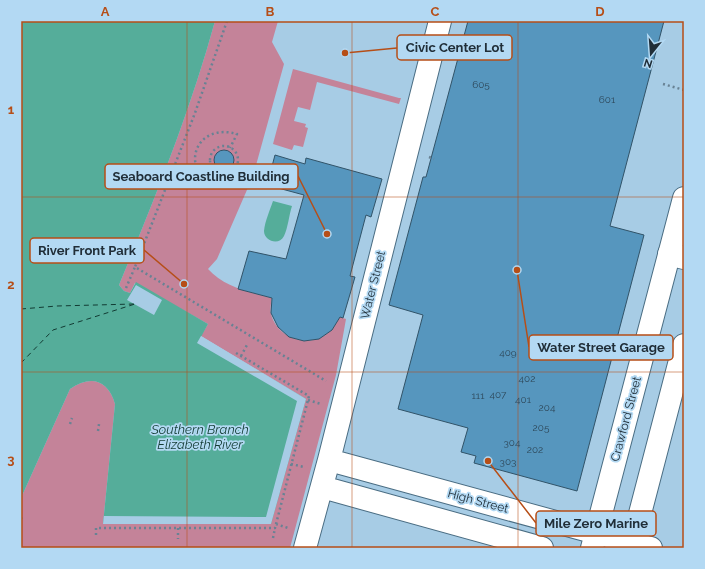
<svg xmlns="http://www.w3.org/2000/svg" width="705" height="569" font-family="Raleway,sans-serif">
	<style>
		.green { fill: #c48399 }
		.water { fill: #55ad9a }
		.pier { fill: #a7cce5 }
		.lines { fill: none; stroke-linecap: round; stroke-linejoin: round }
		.ferry { stroke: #123b33; stroke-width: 1; stroke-dasharray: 5 4; stroke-linecap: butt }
		.building { fill: #5696be; stroke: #315368 }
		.minor-casing { stroke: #4a6d83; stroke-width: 24 }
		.major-casing { stroke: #4a6d83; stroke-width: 24 }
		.path { stroke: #688294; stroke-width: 2.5; stroke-dasharray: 2 3; stroke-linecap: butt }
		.minor { stroke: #fff; stroke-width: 22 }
		.major { stroke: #fff; stroke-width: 22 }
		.grid { fill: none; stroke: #b64e17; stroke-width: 1; stroke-opacity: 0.55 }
		.labels { text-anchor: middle; stroke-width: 3.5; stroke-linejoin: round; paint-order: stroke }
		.number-label { font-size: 10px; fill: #2e485a }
		.street-label { font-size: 12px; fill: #202e38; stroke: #b3d9f3 }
		.water-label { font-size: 13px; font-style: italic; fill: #123b33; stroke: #b3d9f3 }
		.leader { fill: none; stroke: #b64e17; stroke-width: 1.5 }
		.callout-dot { fill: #b64e17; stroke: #b3d9f3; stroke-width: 1.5 }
		.callout { fill: #b3d9f3; stroke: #b64e17; stroke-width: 1.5 }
		.callout-label { font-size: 13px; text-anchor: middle; font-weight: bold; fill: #202e38 }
		.neatline { fill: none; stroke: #b64e17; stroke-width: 1.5 }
		.grid-label { font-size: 13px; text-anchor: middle; font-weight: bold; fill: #b64e17 }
	</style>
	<rect width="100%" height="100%" fill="#a7cce5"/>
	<path class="green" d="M215,21H278L272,42L284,64L253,176L217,259L208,269C224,287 249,292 272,298C271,303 270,309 271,314C278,340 312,350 331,330C335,327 337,321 340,317L346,319L336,375L290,548H21V498L70,389C90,375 108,379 115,404L103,524L306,399L201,336L208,324L135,283L130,293L124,291L119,285C155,198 190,112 215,21Z
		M293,69L399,98H401L399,104L317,82L310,110L298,107L294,121L306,124L305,127L308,128L303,147L294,145L292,150L273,144Z"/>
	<path class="water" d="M21,21H215C190,112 155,198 119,285L124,291L130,293L136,282L208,324L201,337L306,399L271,524H103L115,404C108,379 90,375 70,389L21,498Z
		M273,201L292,206C289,215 288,228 284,236C279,246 264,241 264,231C265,221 270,210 273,201Z"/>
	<path class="pier" d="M136,285L162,300L154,315L127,300Z
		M201,336L306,399L271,524H103L104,516L266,517L297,401L197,343Z"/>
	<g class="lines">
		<path class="ferry" d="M21,309L57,306L134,304
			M21,363L53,330L135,304"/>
	</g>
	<path class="building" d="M468,21H664L610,226L644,235L577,491L474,463L476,456L461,452L468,428L398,409L423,315L389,305L423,177H426Z
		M214 160a10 10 0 1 1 20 0a10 10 0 1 1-20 0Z
		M275,155L305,164L306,158L382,179L371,217L366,215L350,276L355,277L343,318L340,317L332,330L319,339L304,341L289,337L278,327L271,313L272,298L238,289L249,251L286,259L304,195L267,185Z"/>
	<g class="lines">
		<g class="minor-casing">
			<path id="minor" d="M669,254L684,258
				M329,460L596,533
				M322,487L542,548
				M305,548L329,460L440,21"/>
		</g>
		<g class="major-casing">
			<path id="major" d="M596,533L651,548
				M592,548L684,198
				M631,548L684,345"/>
		</g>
		<path class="path" d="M227,21L195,113L135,267L326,381
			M663,84L684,90
			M210 160a14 14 0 1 1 28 0a14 14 0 1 1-28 0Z
			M429,157L434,159
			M213,182L217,173
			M211,187C179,162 199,123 237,134L230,148
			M126,288L135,267
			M241,356L247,345
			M308,400L321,404
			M70,424L72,418
			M98,431L99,424
			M291,464L304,467
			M21,519L22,517
			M276,524L288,528
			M178,528V539
			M96,535V528H275L309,396L236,353
			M273,538L275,528"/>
		<use href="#minor" class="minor"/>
		<use href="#major" class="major"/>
	</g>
	<path class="grid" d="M187,21V548M352,21V548M518,21V548M21,197H684M21,372H684"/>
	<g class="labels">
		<g class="number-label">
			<text x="481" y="88">605</text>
			<text x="607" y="103">601</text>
			<text x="508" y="356">409</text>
			<text x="527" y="382">402</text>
			<text x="498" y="398">407</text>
			<text x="478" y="399">111</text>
			<text x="523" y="403">401</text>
			<text x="547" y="411">204</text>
			<text x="541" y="431">205</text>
			<text x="512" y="446">304</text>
			<text x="535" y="453">202</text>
			<text x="508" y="465">303</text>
		</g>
		<g class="street-label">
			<text transform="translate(373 285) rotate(-76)" y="4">Water Street</text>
			<text transform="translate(626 419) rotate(-75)" y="4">Crawford Street</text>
			<text transform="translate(478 501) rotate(15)" y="4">High Street</text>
		</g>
		<g class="water-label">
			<text x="200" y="434">Southern Branch<tspan x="200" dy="15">Elizabeth River</tspan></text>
		</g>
	</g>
	<path class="leader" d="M345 53L397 48M327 234L298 176M184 284L144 250M517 270L529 347M488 461L536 523"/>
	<g class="callout-dot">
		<circle cx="345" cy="53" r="4"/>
		<circle cx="327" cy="234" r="4"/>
		<circle cx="184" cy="284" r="4"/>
		<circle cx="517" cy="270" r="4"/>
		<circle cx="488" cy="461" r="4"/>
	</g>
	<g class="callout">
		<rect x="397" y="35" width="115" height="25" rx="4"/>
		<rect x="105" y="164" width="193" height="25" rx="4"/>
		<rect x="30" y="238" width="114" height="25" rx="4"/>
		<rect x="529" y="335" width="144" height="25" rx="4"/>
		<rect x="536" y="511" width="120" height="25" rx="4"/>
	</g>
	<g class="callout-label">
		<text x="455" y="52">Civic Center Lot</text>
		<text x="201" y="181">Seaboard Coastline Building</text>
		<text x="87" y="255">River Front Park</text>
		<text x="601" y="352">Water Street Garage</text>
		<text x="596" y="528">Mile Zero Marine</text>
	</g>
	<rect width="705" height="569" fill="none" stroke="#b3d9f3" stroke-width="44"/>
	<g transform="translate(651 54) rotate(197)" stroke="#b3d9f3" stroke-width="3" paint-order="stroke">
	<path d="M0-3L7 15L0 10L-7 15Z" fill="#202e38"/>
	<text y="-6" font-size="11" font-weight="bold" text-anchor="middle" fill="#202e38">N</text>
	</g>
	<rect x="22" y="22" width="661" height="525" class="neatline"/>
	<g class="grid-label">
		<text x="105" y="16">A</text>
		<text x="270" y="16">B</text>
		<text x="435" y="16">C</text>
		<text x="600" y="16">D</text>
		<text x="11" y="114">1</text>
		<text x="11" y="289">2</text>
		<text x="11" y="464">3</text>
	</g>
</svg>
